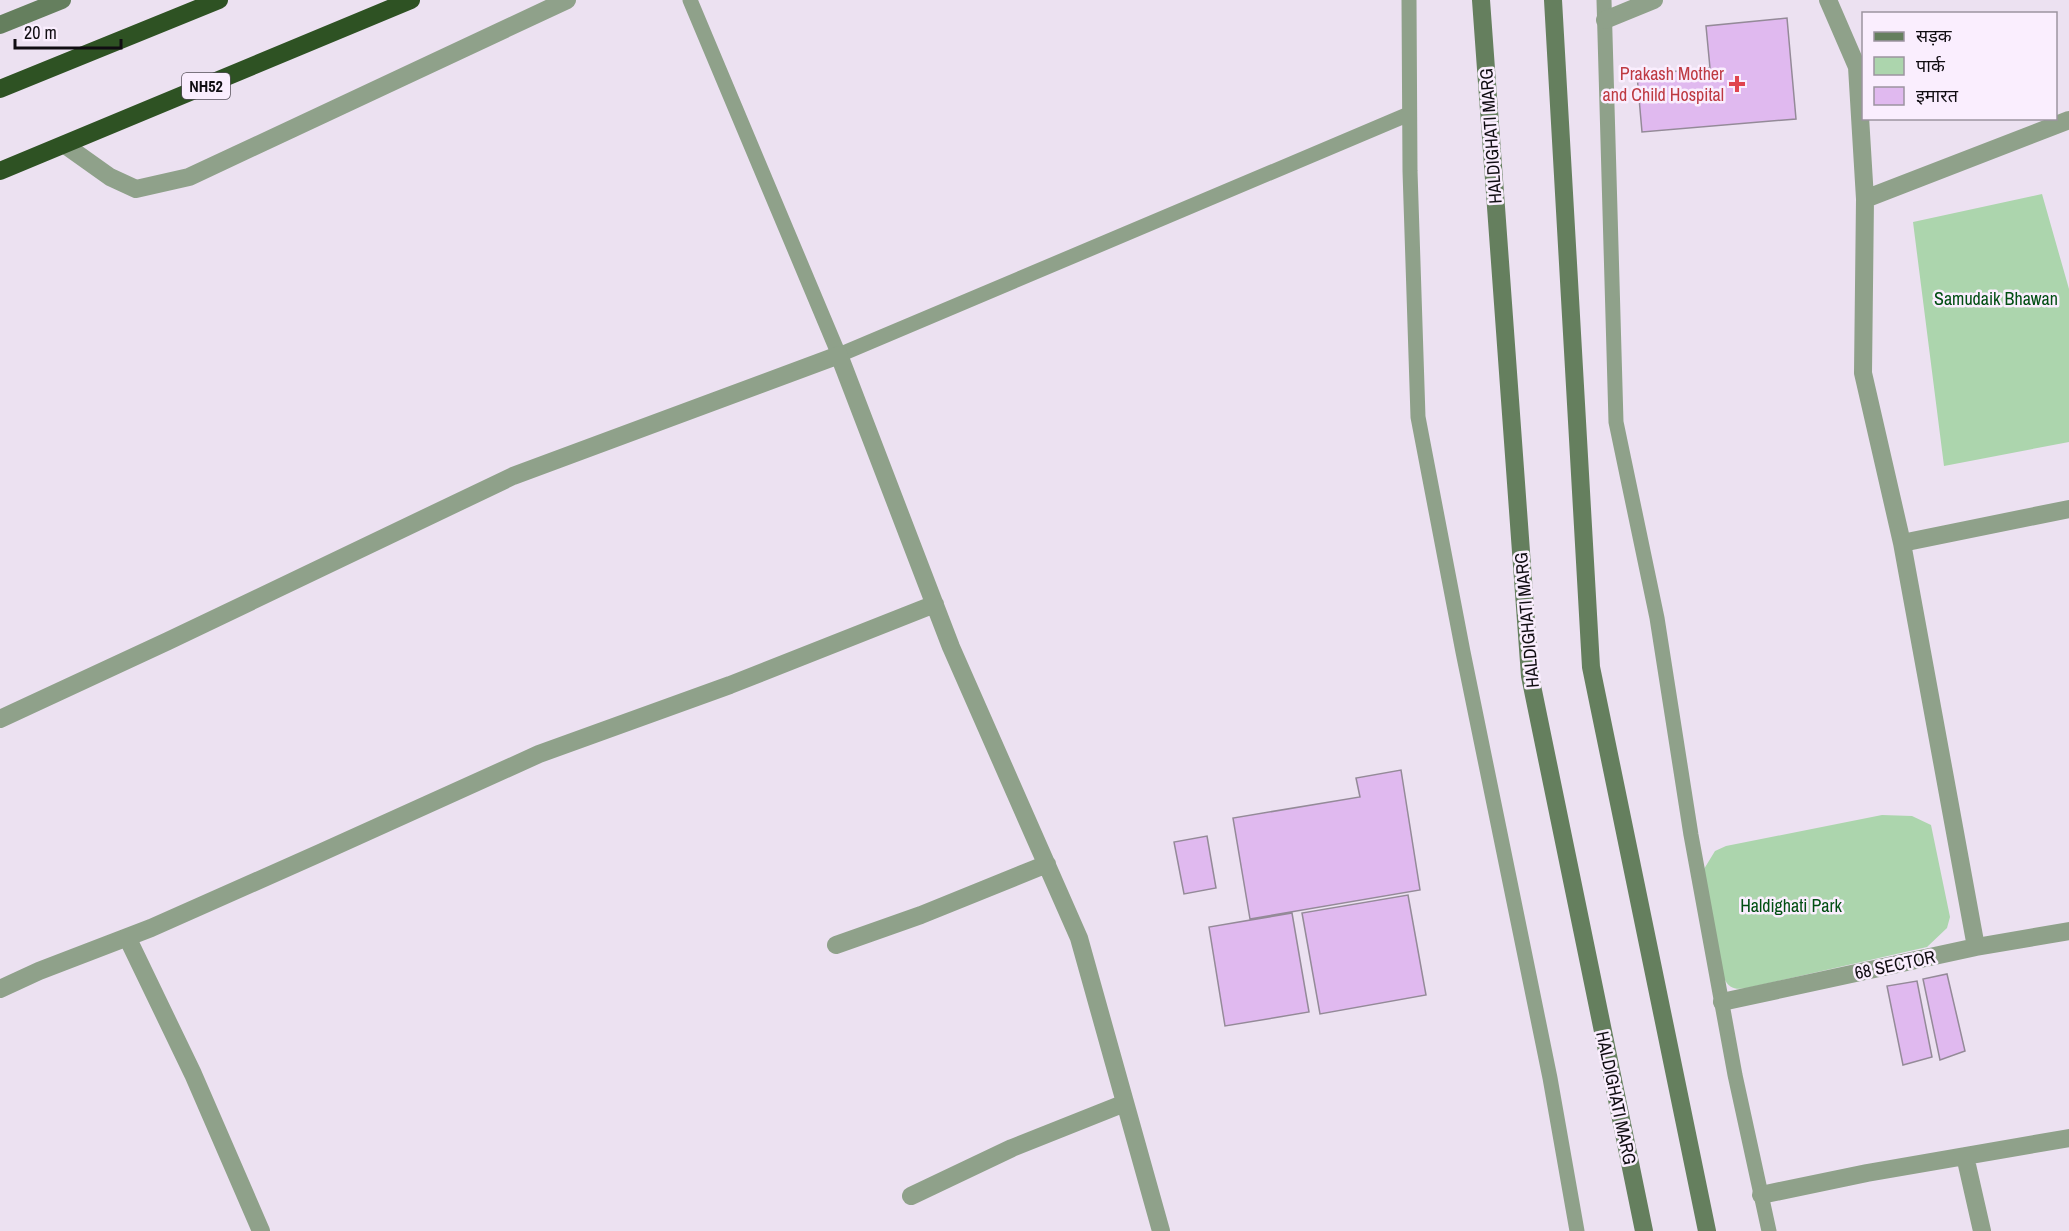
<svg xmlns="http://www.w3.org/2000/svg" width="2069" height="1231" font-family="'Archivo Narrow','Noto Sans Devanagari',sans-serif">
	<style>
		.green { fill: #acd5ad }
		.building { fill: #e0b9ef; stroke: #948a98; stroke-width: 1.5 }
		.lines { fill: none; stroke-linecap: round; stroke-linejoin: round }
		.lane { stroke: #8fa18a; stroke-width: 15 }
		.street { stroke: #8fa18a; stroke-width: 18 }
		.secondary { stroke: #657f5e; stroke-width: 18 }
		.highway { stroke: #2e5223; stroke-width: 18 }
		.health-dot { fill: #e0444e; stroke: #faeefe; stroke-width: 2 }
		.labels { text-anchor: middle; stroke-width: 5; stroke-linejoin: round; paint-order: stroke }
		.shield { fill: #faeefe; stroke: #565059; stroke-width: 1.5 }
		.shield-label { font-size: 16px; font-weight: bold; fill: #100d12 }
		.health-label { font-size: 18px; fill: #be3a42; stroke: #faeefe; text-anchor: end }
		.street-label { font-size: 18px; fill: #100d12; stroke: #faeefe }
		.park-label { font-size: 18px; fill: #014e12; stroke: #faeefe }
	</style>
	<rect width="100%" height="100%" fill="#ece1f1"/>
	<path class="green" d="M2042,194L2069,289V442L1944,466L1913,222Z
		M1882,815L1912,816L1931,825L1950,917L1947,928L1927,947L1747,988C1736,990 1729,989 1724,978L1704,869L1715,851L1726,846Z"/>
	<path class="building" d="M1787,18L1796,119L1642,132L1637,75L1710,68L1706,26Z
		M1401,770L1420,890L1250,919L1233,818L1360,797L1356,778Z
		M1207,836L1216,888L1184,894L1174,842Z
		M1408,895L1426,995L1320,1014L1302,913Z
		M1292,913L1309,1012L1225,1026L1209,927Z
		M1947,974L1965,1051L1940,1060L1923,979Z
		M1917,981L1932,1057L1903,1065L1887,986Z"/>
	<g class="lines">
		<path class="lane" d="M690,0L839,355L1409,114
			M1409,0L1410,171L1418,417L1463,652L1550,1078L1577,1231
			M1604,0L1616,422L1657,618L1691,835L1735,1075L1769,1231"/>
		<path class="street" d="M1828,0L1857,67L1865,199L1863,373L1902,543L1976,947
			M1605,20L1654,0
			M65,145L110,177L136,189L189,177L567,0
			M1865,199L2069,120
			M1902,543L2069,509
			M0,719L168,641L513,476L839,355L951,647L1079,938L1161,1231
			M127,937L193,1074L261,1231
			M836,945L921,915L1047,864
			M0,989L39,971L151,928L320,853L539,754L730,685L935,604
			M1722,1002L1976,947L2069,931
			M1965,1156L1982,1231
			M1761,1195L1867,1173L2069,1138
			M911,1196L1012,1148L1125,1103"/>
		<path class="secondary" d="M1481,0L1530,676L1644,1231
			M1553,0L1591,667L1707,1231
			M0,25L62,0"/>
		<path class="highway" d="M0,89L219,0
			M0,171L411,0"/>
	</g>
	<path class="health-dot" d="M1734 75h6v6h6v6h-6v6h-6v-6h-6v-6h6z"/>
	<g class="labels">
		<rect class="shield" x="182" y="73" width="48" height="26" rx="4.5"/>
		<g class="shield-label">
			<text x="206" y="92">NH52</text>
		</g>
		<g class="health-label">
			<text x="1724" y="80">Prakash Mother<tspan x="1724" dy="21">and Child Hospital</tspan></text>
		</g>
		<g class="street-label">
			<text transform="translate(1491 136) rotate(-94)" y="6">HALDIGHATI MARG</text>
			<text transform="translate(1527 620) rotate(-95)" y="6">HALDIGHATI MARG</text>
			<text transform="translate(1895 965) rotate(-12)" y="6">68 SECTOR</text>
			<text transform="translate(1616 1098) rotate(78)" y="6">HALDIGHATI MARG</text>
		</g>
		<g class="park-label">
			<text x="1996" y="305">Samudaik Bhawan</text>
			<text x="1791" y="912">Haldighati Park</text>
		</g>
	</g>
	<rect x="1862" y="12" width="195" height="108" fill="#faeefe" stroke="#9c94a0" stroke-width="1.5"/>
	<rect x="1874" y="32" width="30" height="9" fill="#657f5e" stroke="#9c94a0" stroke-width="1.5"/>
	<text x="1916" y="42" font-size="18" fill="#100d12">सड़क</text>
	<rect x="1874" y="57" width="30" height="18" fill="#acd5ad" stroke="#9c94a0" stroke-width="1.5"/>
	<text x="1916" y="72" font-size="18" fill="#100d12">पार्क</text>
	<rect x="1874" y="87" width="30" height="18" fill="#e0b9ef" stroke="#9c94a0" stroke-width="1.5"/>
	<text x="1916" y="102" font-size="18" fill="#100d12">इमारत</text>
	<path d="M15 39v9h106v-9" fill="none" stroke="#100d12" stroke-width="3"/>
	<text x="24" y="39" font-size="18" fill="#100d12" stroke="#faeefe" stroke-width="4.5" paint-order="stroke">20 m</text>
</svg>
